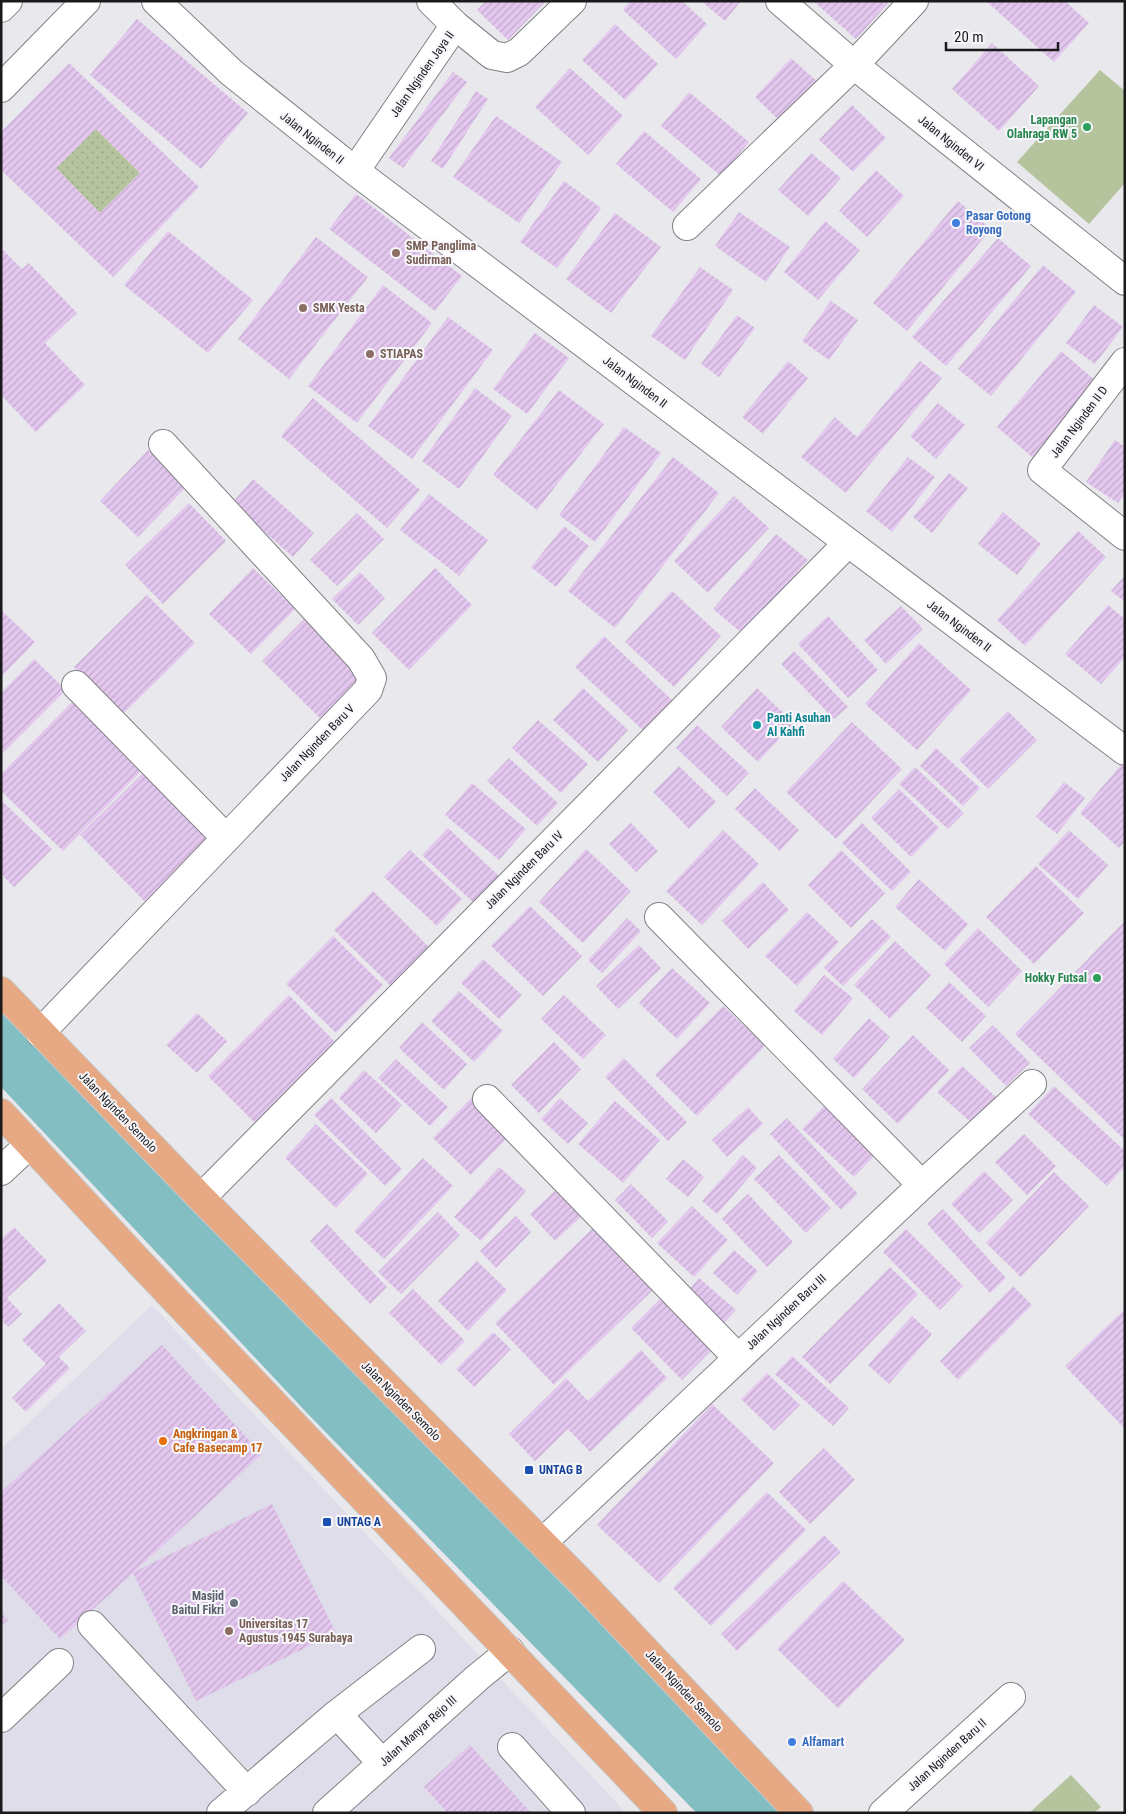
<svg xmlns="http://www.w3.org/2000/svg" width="1126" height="1814" font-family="'Roboto Condensed',sans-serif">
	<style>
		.built { fill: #dedde9 }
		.grass { fill: url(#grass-dots) }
		.garden { fill: #b5c49c }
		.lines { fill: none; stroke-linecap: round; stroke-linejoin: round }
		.river { stroke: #83bec3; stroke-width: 68 }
		.building { fill: url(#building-hatch); fill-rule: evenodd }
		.minor-casing { stroke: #828286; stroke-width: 30 }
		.major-casing { stroke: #c8c8c8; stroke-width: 30 }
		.minor { stroke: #fff; stroke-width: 28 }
		.major { stroke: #e6a983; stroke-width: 28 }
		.leisure-dot { fill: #2e9e5b; stroke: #f6f6fb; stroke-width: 2 }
		.shop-dot { fill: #3f7fe0; stroke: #f6f6fb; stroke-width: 2 }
		.education-dot { fill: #8d6e63; stroke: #f6f6fb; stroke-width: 2 }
		.culture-dot { fill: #0f9aa8; stroke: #f6f6fb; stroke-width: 2 }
		.food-dot { fill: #e8710a; stroke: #f6f6fb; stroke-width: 2 }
		.transit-dot { fill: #1a4fb4; stroke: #f6f6fb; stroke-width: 2 }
		.worship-dot { fill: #6b7280; stroke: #f6f6fb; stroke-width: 2 }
		.labels { text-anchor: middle; stroke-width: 4; stroke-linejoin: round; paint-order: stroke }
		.street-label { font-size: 12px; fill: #1a1a1b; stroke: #f6f6fb }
		.leisure-label { font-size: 12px; font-weight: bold; fill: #27864d; stroke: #f6f6fb; text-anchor: end }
		.shop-label { font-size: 12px; font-weight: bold; fill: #366cbe; stroke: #f6f6fb; text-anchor: start }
		.education-label { font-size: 12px; font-weight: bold; fill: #785e54; stroke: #f6f6fb; text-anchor: start }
		.culture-label { font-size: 12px; font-weight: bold; fill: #0d838f; stroke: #f6f6fb; text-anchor: start }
		.food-label { font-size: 12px; font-weight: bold; fill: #c56008; stroke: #f6f6fb; text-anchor: start }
		.transit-label { font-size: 12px; font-weight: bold; fill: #164399; stroke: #f6f6fb; text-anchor: start }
		.worship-label { font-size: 12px; font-weight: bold; fill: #5b616d; stroke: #f6f6fb; text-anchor: end }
	</style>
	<defs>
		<pattern id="grass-dots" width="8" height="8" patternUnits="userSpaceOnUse" patternTransform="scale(1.25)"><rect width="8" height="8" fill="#b5c49c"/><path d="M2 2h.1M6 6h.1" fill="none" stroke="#9ba886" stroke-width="1.8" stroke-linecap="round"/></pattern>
		<pattern id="building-hatch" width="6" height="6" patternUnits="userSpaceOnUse" patternTransform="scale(1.25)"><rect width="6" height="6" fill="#e3c7ee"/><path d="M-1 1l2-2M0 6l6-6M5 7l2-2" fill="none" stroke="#c2aacc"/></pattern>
	</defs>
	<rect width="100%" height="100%" fill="#e9e9ed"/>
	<path class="built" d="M152,1305L626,1813H1V1449Z"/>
	<path class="grass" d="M96,129L140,173L100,213L56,168Z"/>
	<path class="garden" d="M1100,70L1125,91V183L1089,224L1017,162Z
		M1071,1775L1101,1807L1094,1813H1029Z"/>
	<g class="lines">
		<path class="river" d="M1,1037L332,1390L744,1813"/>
	</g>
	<path class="building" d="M486,1H542L544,3L508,40L477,10Z
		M630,1H682L707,24L676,59L623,10Z
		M701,1H739L740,2L725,21Z
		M813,1H890L856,39Z
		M986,1H1065L1089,23L1054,62Z
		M137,19L248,113L201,169L90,75Z
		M615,24L658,64L625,100L582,60Z
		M992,43L1039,86L999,131L952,89Z
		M791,58L820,84L783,124L755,97Z
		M69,63L199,187L113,277L1,170V132ZM96,129L140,173L100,213L56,168Z
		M570,68L623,116L588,155L535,107Z
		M453,72L467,82L403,168L389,158Z
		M476,91L488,99L443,169L431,161Z
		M689,92L749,142L721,176L661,126Z
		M852,105L886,138L853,172L819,140Z
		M496,116L562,162L519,223L453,177Z
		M644,131L701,179L673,212L616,164Z
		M811,153L841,178L808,216L778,190Z
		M876,170L904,196L867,237L839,211Z
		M564,181L601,208L557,268L520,242Z
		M356,194L462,276L435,311L329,229Z
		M958,201L991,229L907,331L873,303Z
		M739,212L790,247L766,282L715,246Z
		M615,213L661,247L611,313L566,279Z
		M825,221L860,250L818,300L784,272Z
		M168,231L253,300L208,353L124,285Z
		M316,237L368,277L289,379L238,339Z
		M998,238L1031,266L946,366L912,337Z
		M1,248L22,269L29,263L77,313L45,343L85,385L36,432L1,395Z
		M1043,265L1076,292L991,396L958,369Z
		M700,267L733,290L685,360L651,336Z
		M383,285L432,323L357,423L308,386Z
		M831,301L858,320L829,360L802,341Z
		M1094,305L1123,327L1095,364L1066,343Z
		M737,315L755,328L719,377L701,364Z
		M448,317L493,350L412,459L368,426Z
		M535,333L569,358L527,414L493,389Z
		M1061,351L1103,387L1039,463L997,427Z
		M788,361L808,378L763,434L742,417Z
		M920,361L942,378L846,493L801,457L835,417L857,437Z
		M475,388L512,416L459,489L422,461Z
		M559,390L604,424L537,510L493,475Z
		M313,398L420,490L387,528L281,436Z
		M938,403L965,425L936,459L910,436Z
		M624,427L661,453L595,542L559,515Z
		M1115,440L1125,447V493L1118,503L1086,482Z
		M148,450L187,486L138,537L100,501Z
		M673,457L719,493L615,628L568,591Z
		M908,457L935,477L892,532L866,511Z
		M949,473L968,488L932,533L913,517Z
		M253,479L314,533L293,557L232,503Z
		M429,494L488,540L459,576L400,530Z
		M734,496L769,528L708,593L674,561Z
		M189,503L226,541L163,604L125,565Z
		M1003,512L1041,544L1017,575L978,544Z
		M357,513L384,539L337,586L310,560Z
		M564,526L589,546L556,587L531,567Z
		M1078,531L1106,557L1025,646L997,620Z
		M776,534L808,560L744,635L713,609Z
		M253,568L295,609L251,654L209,614Z
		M435,568L472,605L409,670L372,633Z
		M360,572L385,598L358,625L332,599Z
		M1125,575V602L1111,591Z
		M672,591L721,636L674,687L625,642Z
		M147,595L195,643L121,716L74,667Z
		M1108,605L1125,619V657L1101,684L1065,654Z
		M901,606L923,629L886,664L864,640Z
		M1,610L35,642L1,677Z
		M307,616L371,680L327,725L262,661Z
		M828,616L878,670L848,698L798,644Z
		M604,636L673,701L645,732L575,667Z
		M919,643L971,690L917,750L865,704Z
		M794,651L848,707L834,719L781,664Z
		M34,659L66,690L1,755V693Z
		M583,688L628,730L598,762L553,720Z
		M757,688L794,723L758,762L721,727Z
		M77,697L147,765L63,851L1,791V774Z
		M1008,711L1037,740L988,789L959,760Z
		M538,720L588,764L561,793L512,748Z
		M852,722L902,769L836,839L786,792Z
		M697,725L749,773L727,796L676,748Z
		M936,748L980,788L963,806L920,766Z
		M509,758L558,803L537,826L487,781Z
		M1121,765L1125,768V841L1119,848L1080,813Z
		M679,766L716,802L689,829L653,792Z
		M915,767L964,813L948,829L899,784Z
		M145,771L217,844L151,908L80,835Z
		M1064,782L1085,798L1057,834L1036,817Z
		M472,783L526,829L499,860L445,815Z
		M755,788L799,830L780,851L735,809Z
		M899,789L939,828L911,857L871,818Z
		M1,800L52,849L14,887L1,874Z
		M631,823L658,851L636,872L609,844Z
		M862,823L911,872L892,891L842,843Z
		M448,828L500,877L475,904L422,855Z
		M723,830L759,864L702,925L666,891Z
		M1069,830L1108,865L1078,899L1038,864Z
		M586,849L631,891L583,943L539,902Z
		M410,850L462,899L437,926L384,877Z
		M841,850L885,893L851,928L808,885Z
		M1036,866L1084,913L1034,964L986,917Z
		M919,879L968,924L945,951L895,907Z
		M763,882L789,910L748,949L722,921Z
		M373,891L434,952L396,991L334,930Z
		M530,906L582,956L543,996L491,946Z
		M807,912L839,942L797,986L765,956Z
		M627,918L641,931L602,973L588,960Z
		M872,919L891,937L843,986L824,968Z
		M1125,921V1140L1015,1034Z
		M978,928L1022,971L988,1007L944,964Z
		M333,936L383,985L336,1033L286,984Z
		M895,941L931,975L890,1019L854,985Z
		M639,945L661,968L618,1009L596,986Z
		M483,959L522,995L499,1019L461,983Z
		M672,968L710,1003L677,1039L639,1003Z
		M824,975L853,998L822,1035L794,1011Z
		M949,982L986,1016L962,1042L926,1008Z
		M459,991L503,1031L474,1062L431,1021Z
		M289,995L337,1044L256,1124L208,1076Z
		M564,995L606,1035L583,1059L541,1019Z
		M723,1006L765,1046L697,1116L655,1075Z
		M197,1013L227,1041L197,1073L166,1045Z
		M869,1018L890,1037L854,1078L833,1059Z
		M422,1022L467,1064L444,1090L399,1048Z
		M993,1025L1030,1063L1006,1086L969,1048Z
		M913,1035L949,1070L898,1124L862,1089Z
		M554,1042L581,1069L539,1113L511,1085Z
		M624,1058L687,1122L668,1141L605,1077Z
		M396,1059L448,1107L430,1126L378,1078Z
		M962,1066L998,1099L974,1125L937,1092Z
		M364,1070L402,1105L376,1133L339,1098Z
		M1054,1086L1125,1151V1166L1107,1186L1028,1114Z
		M472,1097L511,1134L471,1175L433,1138Z
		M331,1098L402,1169L385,1186L314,1115Z
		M560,1098L588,1123L568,1144L541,1119Z
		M615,1101L660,1140L623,1183L578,1144Z
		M828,1102L880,1150L854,1177L802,1129Z
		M748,1107L763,1124L727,1157L712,1140Z
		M787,1118L858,1194L841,1210L770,1134Z
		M316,1124L368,1174L336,1208L285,1158Z
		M1024,1134L1056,1166L1027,1195L995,1162Z
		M743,1155L757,1168L717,1214L702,1201Z
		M779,1155L831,1208L806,1233L754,1179Z
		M423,1158L453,1186L384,1259L354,1231Z
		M683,1159L704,1177L688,1197L666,1179Z
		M499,1167L526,1191L481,1241L454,1217Z
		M984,1171L1013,1200L979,1233L951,1204Z
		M1054,1172L1089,1206L1021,1277L986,1243Z
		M631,1184L668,1221L652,1238L615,1200Z
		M559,1187L585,1213L555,1241L530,1214Z
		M748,1194L793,1242L767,1267L722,1219Z
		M692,1206L728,1240L694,1277L657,1243Z
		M943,1209L1006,1278L990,1293L927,1224Z
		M438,1212L460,1235L401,1294L378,1272Z
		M516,1216L531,1232L496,1268L480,1251Z
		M327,1224L387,1287L370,1304L310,1241Z
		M14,1227L47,1261L7,1298L22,1314L8,1327L1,1320V1239Z
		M593,1228L653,1290L554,1385L495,1323Z
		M906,1229L963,1286L940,1310L883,1252Z
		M734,1250L758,1271L737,1295L713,1273Z
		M477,1261L507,1290L468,1331L438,1301Z
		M890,1267L918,1294L830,1384L802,1357Z
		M699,1278L736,1310L723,1324L687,1292Z
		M1013,1286L1032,1305L958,1380L940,1361Z
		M413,1289L465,1341L441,1365L389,1313Z
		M665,1294L716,1346L682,1380L631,1328Z
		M59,1303L86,1331L59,1357L70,1368L26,1412L12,1398L46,1364L22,1340Z
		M1125,1309V1429L1065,1366Z
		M912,1316L932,1334L889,1384L868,1365Z
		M493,1332L511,1349L474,1387L456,1369Z
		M162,1345L262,1454L134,1572L272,1504L336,1633L196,1701L133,1573L60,1639L1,1576V1492Z
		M641,1350L667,1378L590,1452L568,1429L535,1461L509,1434L566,1378L588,1401Z
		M792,1356L849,1408L833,1426L775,1374Z
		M767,1373L800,1405L774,1431L741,1399Z
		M712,1404L774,1463L659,1583L597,1525Z
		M824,1448L855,1480L810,1524L779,1492Z
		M767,1492L806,1530L711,1626L673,1588Z
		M824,1535L841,1552L737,1651L721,1634Z
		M843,1581L905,1640L838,1708L777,1649Z
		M1,1612L8,1620L1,1626Z
		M470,1745L531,1813H448L424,1787Z"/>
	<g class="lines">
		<g class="minor-casing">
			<path id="minor" d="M156,1L232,73L355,171L1125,751
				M431,1L455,25L492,55L507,58L519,52L572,1
				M780,1L854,65L1125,281
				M1,8L8,1
				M1,88L86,1
				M355,171L455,25
				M687,226L854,65L914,1
				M1125,362L1042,470L1125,536
				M76,685L226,838
				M659,917L922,1185
				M40,1033L368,690L372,678L361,659L163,444
				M487,1099L738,1358
				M1,1171L30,1144
				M201,1198L848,543
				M542,1543L922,1185L1032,1084
				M92,1625L247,1792
				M337,1714L382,1763
				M1,1718L59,1663
				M512,1747L571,1813
				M221,1813L337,1714L421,1649
				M327,1813L477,1678L510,1651
				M883,1813L1011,1697"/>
		</g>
		<g class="major-casing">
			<path id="major" d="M1,991L201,1198L582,1583L799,1813
				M1,1113L141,1264L663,1813"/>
		</g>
		<use href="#minor" class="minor"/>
		<use href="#major" class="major"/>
	</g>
	<g class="leisure-dot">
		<circle cx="1087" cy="127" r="5"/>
		<circle cx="1097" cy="978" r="5"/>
	</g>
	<g class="shop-dot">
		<circle cx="956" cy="223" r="5"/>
		<circle cx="792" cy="1742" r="5"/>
	</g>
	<g class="education-dot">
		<circle cx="396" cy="253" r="5"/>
		<circle cx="303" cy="308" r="5"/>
		<circle cx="370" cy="354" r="5"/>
		<circle cx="229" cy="1631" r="5"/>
	</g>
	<circle class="culture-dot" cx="757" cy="725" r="5"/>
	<circle class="food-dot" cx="163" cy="1441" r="5"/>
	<g class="transit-dot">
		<rect x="524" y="1465" width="10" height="10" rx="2.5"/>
		<rect x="322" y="1517" width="10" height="10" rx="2.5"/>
	</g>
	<circle class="worship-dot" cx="234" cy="1603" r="5"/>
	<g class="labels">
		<g class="street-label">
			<text transform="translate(422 74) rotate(-55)" y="4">Jalan Nginden Jaya II</text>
			<text transform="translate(312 138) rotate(38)" y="4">Jalan Nginden II</text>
			<text transform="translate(951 143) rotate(39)" y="4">Jalan Nginden VI</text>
			<text transform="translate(635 382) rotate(37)" y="4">Jalan Nginden II</text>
			<text transform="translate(1079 422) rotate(-53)" y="4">Jalan Nginden II D</text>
			<text transform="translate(959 626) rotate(37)" y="4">Jalan Nginden II</text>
			<text transform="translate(317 743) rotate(-46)" y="4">Jalan Nginden Baru V</text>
			<text transform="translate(524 870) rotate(-45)" y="4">Jalan Nginden Baru IV</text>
			<text transform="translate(118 1112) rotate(46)" y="4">Jalan Nginden Semolo</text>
			<text transform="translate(786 1312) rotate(-43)" y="4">Jalan Nginden Baru III</text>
			<text transform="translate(401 1401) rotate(45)" y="4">Jalan Nginden Semolo</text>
			<text transform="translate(684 1691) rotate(47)" y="4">Jalan Nginden Semolo</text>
			<text transform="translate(418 1731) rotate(-42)" y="4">Jalan Manyar Rejo III</text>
			<text transform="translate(947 1755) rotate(-42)" y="4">Jalan Nginden Baru II</text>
		</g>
		<g class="leisure-label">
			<text x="1077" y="124">Lapangan<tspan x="1077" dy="14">Olahraga RW 5</tspan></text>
			<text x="1087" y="982">Hokky Futsal</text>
		</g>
		<g class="shop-label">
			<text x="966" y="220">Pasar Gotong<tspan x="966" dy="14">Royong</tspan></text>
			<text x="802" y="1746">Alfamart</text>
		</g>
		<g class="education-label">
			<text x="406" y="250">SMP Panglima<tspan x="406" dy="14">Sudirman</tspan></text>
			<text x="313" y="312">SMK Yesta</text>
			<text x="380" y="358">STIAPAS</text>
			<text x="239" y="1628">Universitas 17<tspan x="239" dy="14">Agustus 1945 Surabaya</tspan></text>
		</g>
		<g class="culture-label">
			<text x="767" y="722">Panti Asuhan<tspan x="767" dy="14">Al Kahfi</tspan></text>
		</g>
		<g class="food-label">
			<text x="173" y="1438">Angkringan &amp;<tspan x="173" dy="14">Cafe Basecamp 17</tspan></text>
		</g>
		<g class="transit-label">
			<text x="539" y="1474">UNTAG B</text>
			<text x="337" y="1526">UNTAG A</text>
		</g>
		<g class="worship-label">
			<text x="224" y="1600">Masjid<tspan x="224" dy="14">Baitul Fikri</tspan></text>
		</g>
	</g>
	<rect width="1126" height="1814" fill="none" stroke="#1a1a1b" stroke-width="5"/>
	<path d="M946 42v8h112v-8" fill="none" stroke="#1a1a1b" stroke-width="2.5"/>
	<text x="954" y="42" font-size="15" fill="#1a1a1b" stroke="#f6f6fb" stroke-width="4" paint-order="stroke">20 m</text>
</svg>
